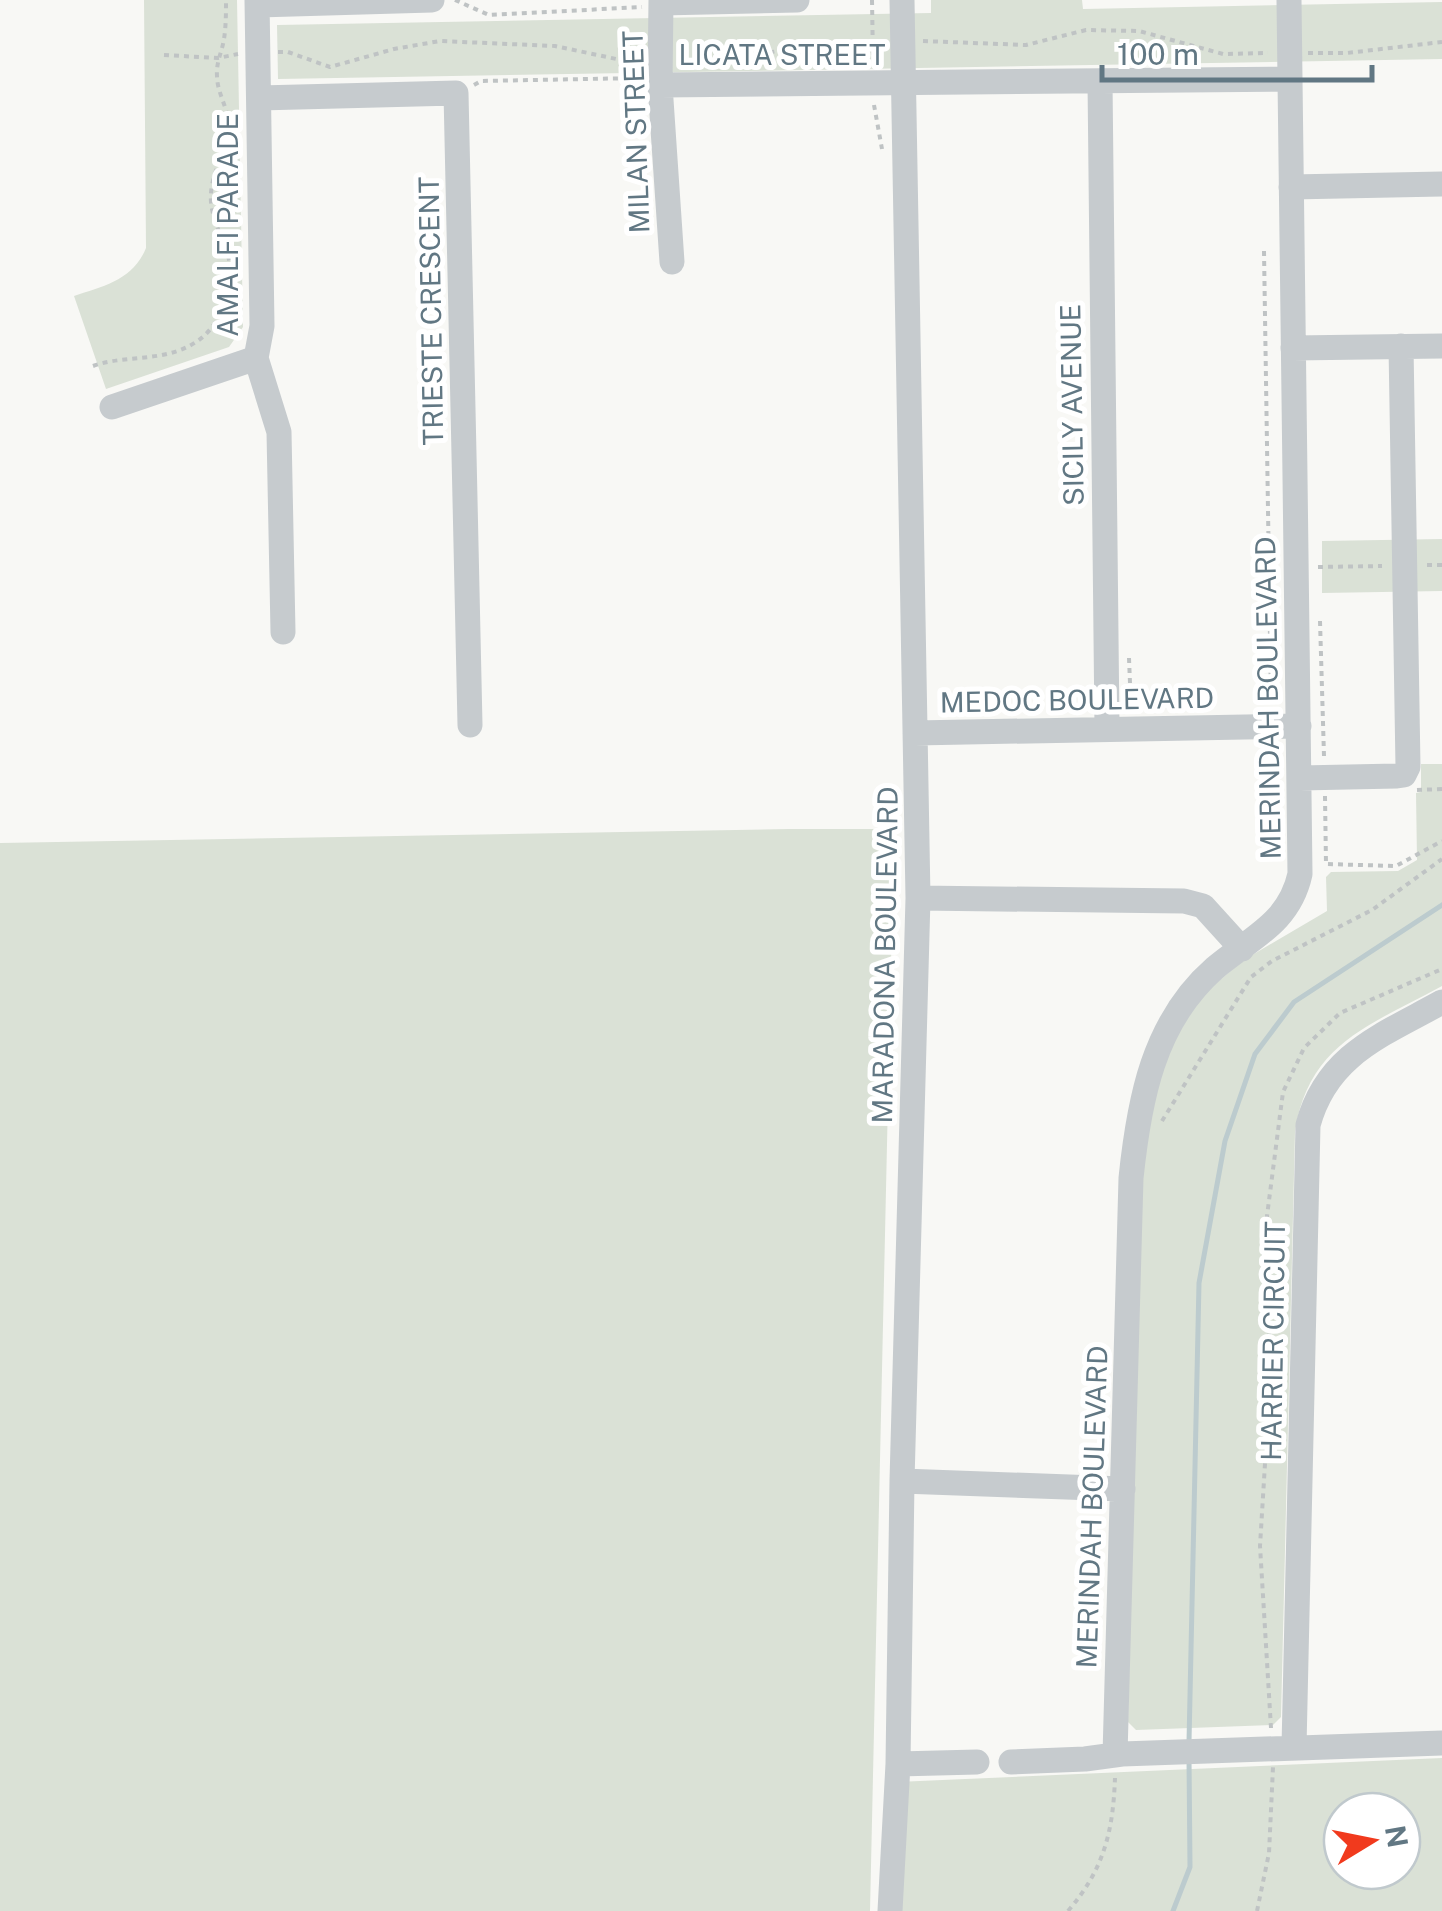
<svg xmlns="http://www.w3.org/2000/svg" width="1442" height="1911" font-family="'Public Sans',sans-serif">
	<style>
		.green { fill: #dae1d6; fill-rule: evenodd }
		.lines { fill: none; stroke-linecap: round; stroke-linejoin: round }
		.stream { stroke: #bccbce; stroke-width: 5 }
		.path { stroke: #bfc3c4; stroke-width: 4; stroke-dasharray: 5 5; stroke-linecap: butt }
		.minor { stroke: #c6cbce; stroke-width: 25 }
		.labels { text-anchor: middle; stroke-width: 10; stroke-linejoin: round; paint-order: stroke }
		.street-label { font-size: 28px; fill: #617783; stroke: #fff }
	</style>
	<rect width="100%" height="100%" fill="#f8f8f5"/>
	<path class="green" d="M144,0H237L243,327L229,347L106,389L74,296C104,286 133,280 146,248Z
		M931,0H1082L1083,9L1442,2V59L278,79L277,25L931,13Z
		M1442,539V591L1322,593V541Z
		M1421,764H1442V986C1371,1025 1308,1043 1295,1132L1281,1717L1273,1725L1136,1730L1128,1722L1141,1139L1163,1055L1203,995L1242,961L1327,911L1326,877L1331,872L1398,871L1417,860L1416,793L1421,792Z
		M789,829H894L870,1911H0V843Z
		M1442,1758V1911H890L897,1782ZM1342,1811H1402V1871H1342Z"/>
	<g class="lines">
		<path class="stream" d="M1189,1742L1199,1283L1225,1141L1255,1054L1294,1002L1442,905
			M1173,1911L1190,1867L1189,1758"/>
		<path class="path" d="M455,0L489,15L642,7
			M872,0L873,60
			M923,41L1026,45L1086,30L1139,31L1223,54L1268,53
			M278,52H288L330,67L394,49L440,41L555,46L640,64
			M1308,53H1347L1442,42
			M164,55L218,58L238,54
			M710,61L847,41L883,42
			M474,85L481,81L639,78
			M874,105L882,149
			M1264,251L1271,704
			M93,366C127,354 164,363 196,342C212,332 225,310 230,292C238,259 214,233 211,202C209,175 226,154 228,128C230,110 217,94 217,76C216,62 222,52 224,39C226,26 226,13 226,0
			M1427,565H1442
			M1318,567L1382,566
			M1320,621L1324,756
			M1129,658L1131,708
			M1417,790L1442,789
			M1325,796L1326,864L1396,866L1442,841
			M1162,1121L1251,977L1272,961L1372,910L1442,859
			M1271,1728L1260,1546L1271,1365L1263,1247L1283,1092L1304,1048L1340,1013L1442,969
			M1068,1911C1104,1869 1113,1832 1115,1778
			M1257,1911L1269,1853L1273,1767"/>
		<path class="minor" d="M661,0L660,85L672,262
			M661,3L797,0
			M258,5L432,0
			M1100,81L1107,728
			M660,85L1290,79
			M259,98L456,93L470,725
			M1291,187L1442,184
			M1293,348L1442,346
			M256,358L279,432L283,632
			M112,407L256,358L262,326L257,0
			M915,733L1299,726
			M1300,778L1397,776L1404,775L1408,767L1401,346
			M918,898L1184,901L1203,906L1242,949
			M902,1481L1123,1489
			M1294,1747L1308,1125C1327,1054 1383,1035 1442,1002
			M1115,1755L1131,1178C1139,1101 1153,1022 1215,968C1250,938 1289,924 1300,874L1289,0
			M1011,1762L1085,1759L1122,1754L1442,1743
			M898,1764L977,1762
			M890,1911L898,1764L902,1481L918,898L902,0"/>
	</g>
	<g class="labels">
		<g class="street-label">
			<text x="782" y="65">LICATA STREET</text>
			<text transform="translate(636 132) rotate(-92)" y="10">MILAN STREET</text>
			<text transform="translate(228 225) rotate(-90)" y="10">AMALFI PARADE</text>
			<text transform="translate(431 311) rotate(-91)" y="10">TRIESTE CRESCENT</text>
			<text transform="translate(1072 405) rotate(-91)" y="10">SICILY AVENUE</text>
			<text transform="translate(1268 698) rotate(-91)" y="10">MERINDAH BOULEVARD</text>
			<text transform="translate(1077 700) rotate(-1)" y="10">MEDOC BOULEVARD</text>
			<text transform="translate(885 955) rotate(-89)" y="10">MARADONA BOULEVARD</text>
			<text transform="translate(1273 1341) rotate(-89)" y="10">HARRIER CIRCUIT</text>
			<text transform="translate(1092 1507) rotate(-88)" y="10">MERINDAH BOULEVARD</text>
		</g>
	</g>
	<g transform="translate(1372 1841) rotate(80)"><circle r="48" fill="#ffffff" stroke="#c0c9cd" stroke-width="2.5"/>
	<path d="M0-8L18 38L0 25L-18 38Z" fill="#f13a1d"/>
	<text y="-15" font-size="28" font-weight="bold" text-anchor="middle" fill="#617783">N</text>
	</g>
	<path d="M1102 65v15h270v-15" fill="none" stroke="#617783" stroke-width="5"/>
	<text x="1117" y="65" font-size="30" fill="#617783" stroke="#ffffff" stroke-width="8" paint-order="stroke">100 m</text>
</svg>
